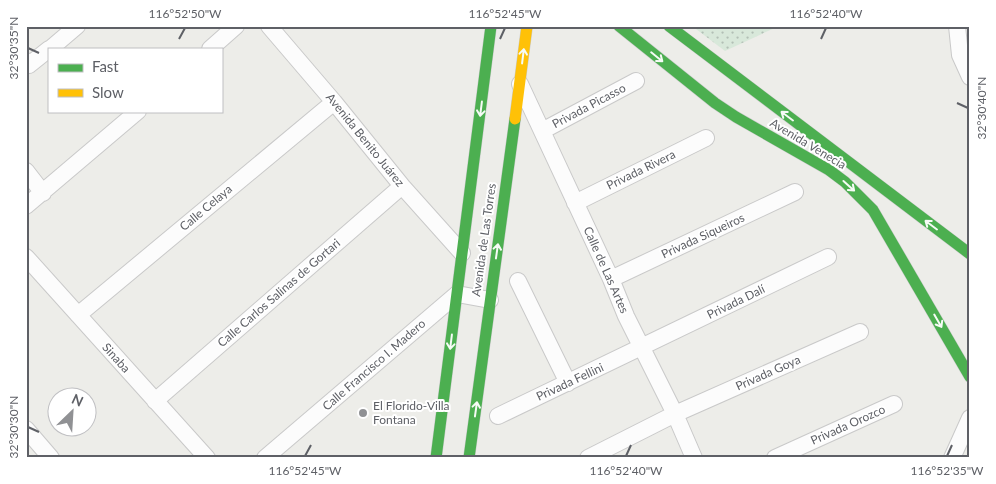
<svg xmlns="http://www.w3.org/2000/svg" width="996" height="484" font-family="Lato,sans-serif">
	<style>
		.park { fill: url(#park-dots) }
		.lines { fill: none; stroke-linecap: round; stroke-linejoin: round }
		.street-casing { stroke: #c9c9c9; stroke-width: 18 }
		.fast-casing { stroke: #cacbcb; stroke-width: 12 }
		.slow-casing { stroke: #cacbcb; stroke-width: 12 }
		.street { stroke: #fcfcfc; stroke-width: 16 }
		.fast { stroke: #4caf50; stroke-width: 11 }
		.slow { stroke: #ffc107; stroke-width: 11 }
		.oneway { stroke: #f6fbf6 }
		.ticks { fill: none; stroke: #5e6066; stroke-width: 2 }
		.poi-dot { fill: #909194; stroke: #fff; stroke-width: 2 }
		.labels { text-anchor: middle; stroke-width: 4; stroke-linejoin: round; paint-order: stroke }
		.street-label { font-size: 12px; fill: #5e6066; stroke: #fff }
		.poi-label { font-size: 12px; fill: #5e6066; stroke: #fff; text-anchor: start }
		.neatline { fill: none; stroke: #5e6066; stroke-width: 2 }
		.ticks-label { font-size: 12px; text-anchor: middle; fill: #5e6066 }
	</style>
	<defs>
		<pattern id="park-dots" width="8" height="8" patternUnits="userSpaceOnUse" patternTransform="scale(1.25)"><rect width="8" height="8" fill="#d8e8da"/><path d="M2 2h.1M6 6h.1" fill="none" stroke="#b2bfb5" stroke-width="1.8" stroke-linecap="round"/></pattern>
	</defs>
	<rect width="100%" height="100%" fill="#edede9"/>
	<path class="park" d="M692,26H779L725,51Z"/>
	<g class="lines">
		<g class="street-casing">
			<path id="street" d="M269,26L334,102L402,186L462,253
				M957,26L960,55L970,77
				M50,49L77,26
				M210,49L236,26
				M26,61L29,65L49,49
				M520,84L611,279L626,316L675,414L694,458
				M542,131L636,81
				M26,171L43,193
				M575,203L706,138
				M26,206L138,111
				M26,257L207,458
				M611,279L795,192
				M518,281L568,383
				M78,315L334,102
				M155,401L402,186
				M498,416L828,257
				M26,429L51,458
				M265,458L457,294L490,300
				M588,458L675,414L860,332
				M775,458L894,404
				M952,458L970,418"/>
		</g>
		<g class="fast-casing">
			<path id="fast" d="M619,26L715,103L736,117L829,170L845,182L873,210L970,377
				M669,26L970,254
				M436,458L491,26
				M469,458L515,119"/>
		</g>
		<g class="slow-casing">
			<path id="slow" d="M515,119L527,26"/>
		</g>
		<use href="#street" class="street"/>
		<use href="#fast" class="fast"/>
		<use href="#slow" class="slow"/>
	</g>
	<defs><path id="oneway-shaft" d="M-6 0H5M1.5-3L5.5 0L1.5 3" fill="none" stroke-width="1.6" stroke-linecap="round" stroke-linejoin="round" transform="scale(1.25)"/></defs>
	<g class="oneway">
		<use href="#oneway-shaft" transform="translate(523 56) rotate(-83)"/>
		<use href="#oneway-shaft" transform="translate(657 57) rotate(39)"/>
		<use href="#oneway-shaft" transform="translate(481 109) rotate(97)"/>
		<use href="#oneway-shaft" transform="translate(787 116) rotate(-143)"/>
		<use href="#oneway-shaft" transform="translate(849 186) rotate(42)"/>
		<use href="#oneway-shaft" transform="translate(931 225) rotate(-143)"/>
		<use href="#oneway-shaft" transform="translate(497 251) rotate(-82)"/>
		<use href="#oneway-shaft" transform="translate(938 321) rotate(60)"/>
		<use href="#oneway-shaft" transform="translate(451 342) rotate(97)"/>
		<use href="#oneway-shaft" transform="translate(476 409) rotate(-82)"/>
	</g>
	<path class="ticks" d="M179,39L185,28M500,39L505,28M821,39L826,28M28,48L39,53M957,103L968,108M28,427L39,432M305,456L311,445M626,456L631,445M947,456L952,445"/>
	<circle class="poi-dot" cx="363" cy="413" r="5"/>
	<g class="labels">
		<g class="street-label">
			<text transform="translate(589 106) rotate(-28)" y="4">Privada Picasso</text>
			<text transform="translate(365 140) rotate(51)" y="4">Avenida Benito Juárez</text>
			<text transform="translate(808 144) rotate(31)" y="4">Avenida Venecia</text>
			<text transform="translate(641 170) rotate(-26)" y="4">Privada Rivera</text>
			<text transform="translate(206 208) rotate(-40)" y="4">Calle Celaya</text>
			<text transform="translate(703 236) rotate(-25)" y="4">Privada Siqueiros</text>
			<text transform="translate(484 240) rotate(-82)" y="4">Avenida de Las Torres</text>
			<text transform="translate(606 270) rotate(66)" y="4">Calle de Las Artes</text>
			<text transform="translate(279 293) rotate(-41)" y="4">Calle Carlos Salinas de Gortari</text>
			<text transform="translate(736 302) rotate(-26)" y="4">Privada Dalí</text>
			<text transform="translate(116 358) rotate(48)" y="4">Sinaba</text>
			<text transform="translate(374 365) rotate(-41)" y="4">Calle Francisco I. Madero</text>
			<text transform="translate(768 373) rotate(-24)" y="4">Privada Goya</text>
			<text transform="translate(570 382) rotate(-25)" y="4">Privada Fellini</text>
			<text transform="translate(848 425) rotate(-24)" y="4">Privada Orozco</text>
		</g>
		<g class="poi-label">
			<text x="373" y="410">El Florido-Villa<tspan x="373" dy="14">Fontana</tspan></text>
		</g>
	</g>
	<rect width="996" height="484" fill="none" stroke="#ffffff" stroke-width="55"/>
	<rect x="48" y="48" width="175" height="65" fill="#ffffff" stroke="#bfbfc2"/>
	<rect x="58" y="64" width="25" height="8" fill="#4caf50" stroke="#bfbfc2"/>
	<text x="92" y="72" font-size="15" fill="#5e6066">Fast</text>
	<rect x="58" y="89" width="25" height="8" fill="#ffc107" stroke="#bfbfc2"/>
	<text x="92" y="98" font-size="15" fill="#5e6066">Slow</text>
	<g transform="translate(72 412) rotate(25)"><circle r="24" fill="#ffffff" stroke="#bfbfc2"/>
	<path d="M0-4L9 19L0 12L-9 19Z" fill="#909194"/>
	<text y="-8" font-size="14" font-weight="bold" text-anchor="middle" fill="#5e6066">N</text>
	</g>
	<rect x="28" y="28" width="940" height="428" class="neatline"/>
	<g class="ticks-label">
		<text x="185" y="18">116°52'50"W</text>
		<text x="505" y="18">116°52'45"W</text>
		<text x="826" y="18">116°52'40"W</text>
		<text transform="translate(14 48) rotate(-90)" y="4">32°30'35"N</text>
		<text transform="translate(982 108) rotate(-90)" y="4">32°30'40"N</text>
		<text transform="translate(14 427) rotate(-90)" y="4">32°30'30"N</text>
		<text x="305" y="475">116°52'45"W</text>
		<text x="626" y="475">116°52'40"W</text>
		<text x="947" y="475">116°52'35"W</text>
	</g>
</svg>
